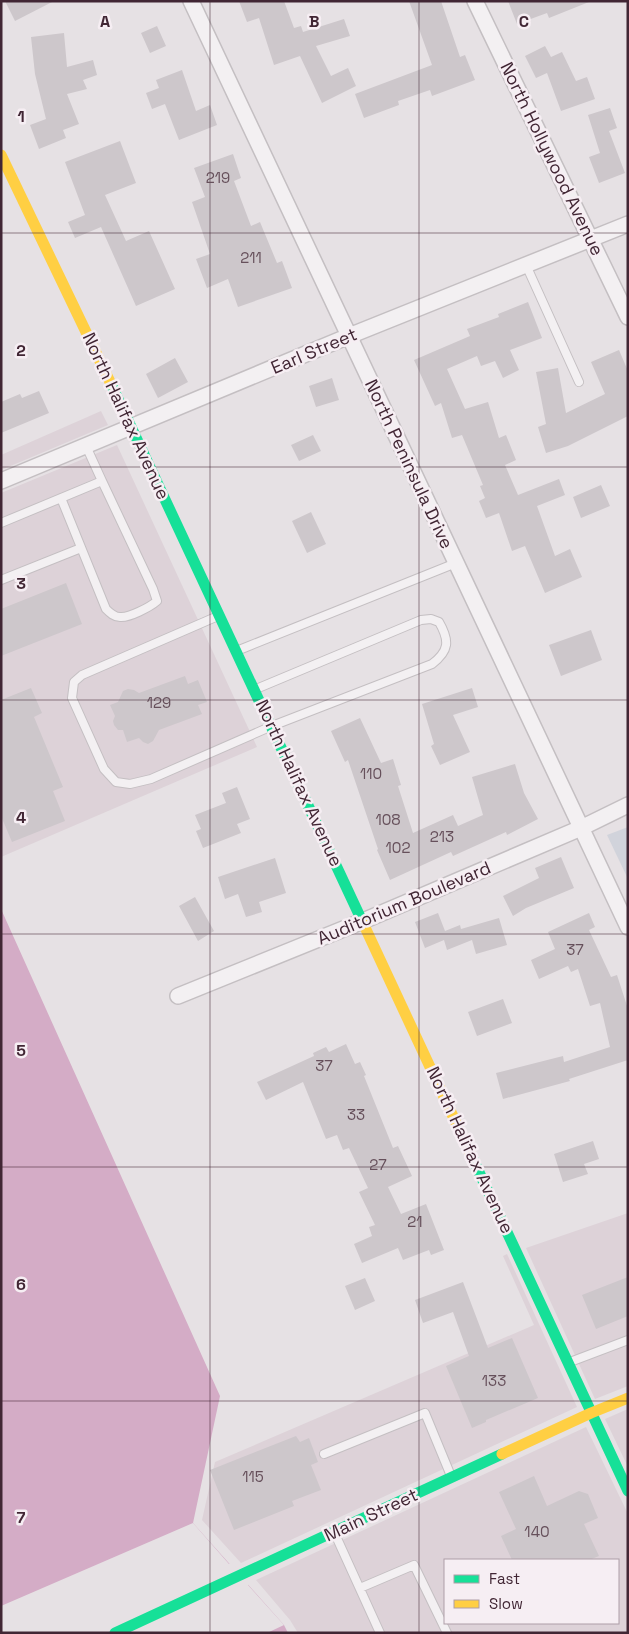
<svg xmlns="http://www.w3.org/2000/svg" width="629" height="1634" font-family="'Space Grotesk',sans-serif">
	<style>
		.built { fill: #ddd2d8; fill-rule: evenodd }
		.green { fill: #d1d3db }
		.water { fill: #d4acc6 }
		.pier { fill: #e6e1e4 }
		.building { fill: #cdc7cb }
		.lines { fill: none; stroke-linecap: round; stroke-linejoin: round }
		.lane-casing { stroke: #c4bfc2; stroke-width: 10 }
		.street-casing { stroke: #c4bfc2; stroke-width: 18 }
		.lane { stroke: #f3f0f2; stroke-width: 8 }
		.street { stroke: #f3f0f2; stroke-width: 15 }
		.fast { stroke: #16e098; stroke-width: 11 }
		.slow { stroke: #ffcf43; stroke-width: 11 }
		.grid { fill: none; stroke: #412634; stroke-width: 1; stroke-opacity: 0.55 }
		.labels { text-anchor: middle; stroke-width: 5; stroke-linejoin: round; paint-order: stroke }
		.number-label { font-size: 15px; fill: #66505b }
		.street-label { font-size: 18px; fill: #412634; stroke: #f6eef3 }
		.grid-label { font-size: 16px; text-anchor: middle; font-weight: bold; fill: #412634; stroke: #f6eef3; stroke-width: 5; stroke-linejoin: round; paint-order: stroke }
	</style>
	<rect width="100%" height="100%" fill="#e6e1e4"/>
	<path class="built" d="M101,411L108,425L1,470V455Z
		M117,445L257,747L1,857V493Z
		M628,1213V1386L595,1399L526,1248Z
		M507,1254L577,1407L241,1563L202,1520L215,1462L534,1325L503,1256Z
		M628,1409V1467L605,1419Z
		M586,1427L628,1514V1633H298L290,1620L256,1580ZM445,1560H618V1623H445Z"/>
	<path class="green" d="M628,827V879L607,835Z"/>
	<path class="water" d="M1,909L220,1396L193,1523L284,1625L288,1633H1Z"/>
	<path class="pier" d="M193,1523L229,1564L232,1563L250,1583L248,1585L284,1625L267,1633H1V1606Z"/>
	<path class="building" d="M5,1H54L15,21Z
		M239,1H284L294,28L301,26L303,32L344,19L350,36L316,46L331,76L348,68L356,86L322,103L300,56L274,65L259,18L247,22Z
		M409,1H441L460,57L465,55L475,80L432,96L430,90L398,101L399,105L364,118L355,94L432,65Z
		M508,1H589V2L549,18L547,13L517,24Z
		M157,26L166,46L150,53L141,33Z
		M64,33L67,67L93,60L97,75L83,80L87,89L67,94L79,124L63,130L66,138L39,149L30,125L46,119L35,74L31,37Z
		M545,46L551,57L562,52L576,81L587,77L595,99L561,111L547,73L536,78L525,56Z
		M182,70L196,111L210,105L217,125L179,140L165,104L152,109L146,93L159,88L156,80Z
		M610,108L617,128L609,131L625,173L599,183L589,157L600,153L588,115Z
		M120,141L136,183L105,195L126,241L149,231L175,289L136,306L101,227L75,238L68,222L85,215L65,162Z
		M233,154L241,178L234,181L251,226L260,222L277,263L282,261L292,288L238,307L228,279L207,288L196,259L210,254L192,202L205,197L194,168Z
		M528,302L542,338L510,350L519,370L503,378L495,361L481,366L477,356L447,369L465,409L488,402L499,438L506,435L516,460L505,465L518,495L559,479L565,495L537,506L555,556L570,549L582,577L545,593L525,546L512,551L499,513L486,518L479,501L485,498L480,486L483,485L462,435L452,438L441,403L435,406L414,360L470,336L467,329L499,317L498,314Z
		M619,350L628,371V416L568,446L546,453L538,427L546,424L536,372L558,368L566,413L605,394L591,362Z
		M175,358L188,382L158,398L146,374Z
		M332,378L339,400L316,407L309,386Z
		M39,391L49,413L1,433V402L20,394L22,398Z
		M313,435L321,451L299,461L291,445Z
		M601,485L610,506L581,518L573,497Z
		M311,512L326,544L307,553L292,521Z
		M66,583L82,624L1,656V609Z
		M591,630L602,660L561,676L549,645Z
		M185,676L188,684L198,680L207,702L198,705L202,714L159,730L153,741L148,744L143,742L139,738L127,742L123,730H118L114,725L113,721L115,716L110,705L118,702L123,691L128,689L134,690L139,693Z
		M31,688L42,713L34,717L63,787L53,791L65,821L12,842L1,816V700Z
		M472,688L478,707L453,715L470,752L440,765L431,746L434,744L422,704Z
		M360,718L381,763L393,759L401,785L398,786L413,833L453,815L458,826L483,815L472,777L515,764L524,793L538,819L507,835L506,832L453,856L451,852L390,880L377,850L378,849L348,760L345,762L331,731Z
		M237,787L250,819L237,824L241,833L203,848L196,831L201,829L195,815L226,803L222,793Z
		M561,857L574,888L526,908L513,916L503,896L539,878L535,868Z
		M275,858L286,893L259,902L262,912L246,917L238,894L225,899L218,877Z
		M195,897L214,931L198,941L179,906Z
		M438,913L445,931L460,925L461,929L499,918L507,945L476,954L472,940L447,950L444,940L425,948L415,922Z
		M589,913L595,927L589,930L611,977L617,975L628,1009V1060L569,1079L570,1081L503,1099L496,1073L563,1056L564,1062L610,1047L600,1003L590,1006L578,969L571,972L568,966L539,979L531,960L555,949L548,932Z
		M503,999L512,1023L477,1036L468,1012Z
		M346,1044L355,1064L360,1062L366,1075L364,1076L393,1148L398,1146L412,1176L388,1187L401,1214L426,1204L444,1250L431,1255L429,1250L403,1260L398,1248L362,1263L354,1244L372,1236L369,1227L375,1225L359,1192L368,1188L349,1148L343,1150L337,1135L326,1139L303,1082L266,1100L257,1082L314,1056L313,1053L326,1047L329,1052Z
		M593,1141L599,1159L584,1164L588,1174L563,1182L554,1154Z
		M628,1277V1316L596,1329L582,1295Z
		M365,1278L375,1301L355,1310L345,1286Z
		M463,1282L488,1348L512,1338L538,1398L486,1420V1422L472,1428L446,1366L469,1356L453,1312L423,1323L415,1300Z
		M296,1436L300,1442L309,1438L318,1462L311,1465L321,1490L292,1501L294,1506L234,1530L210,1470Z
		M534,1476L547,1506L579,1491L588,1494L598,1518L584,1524L599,1556L589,1560H512L501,1536L516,1529L499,1492Z"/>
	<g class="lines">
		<g class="lane-casing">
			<path id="lane" d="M526,265L579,382
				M61,498L106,609C110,613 114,617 120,617C129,618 150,607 157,601L153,589L102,481
				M1,523L102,481L86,446
				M1,580L81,548
				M218,616L82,675L74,682L72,698L104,769L116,782L130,784L151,779L272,726L432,664C449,651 450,641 439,622L431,619L421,620L256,689
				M239,650L456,563
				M570,1362L628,1340
				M324,1454L425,1413L451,1476
				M335,1534L380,1633
				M360,1588L414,1565L447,1633"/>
		</g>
		<g class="street-casing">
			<path id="street" d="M191,1L628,927
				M475,1L628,317
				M1,481L349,336L628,224
				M178,996L363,921L581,828L628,805"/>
		</g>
		<use href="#lane" class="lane"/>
		<use href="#street" class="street"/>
		<path class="fast" d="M111,384L363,923
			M471,1155L628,1491
			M115,1633L502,1454"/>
		<path class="slow" d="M1,155L111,384
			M363,923L471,1155
			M502,1454L591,1413L628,1398"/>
	</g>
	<path class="grid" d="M210,1V1633M419,1V1633M1,233H628M1,467H628M1,700H628M1,934H628M1,1167H628M1,1401H628"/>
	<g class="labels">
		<g class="number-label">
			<text x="218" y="183">219</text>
			<text x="251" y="263">211</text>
			<text x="159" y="708">129</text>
			<text x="371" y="779">110</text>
			<text x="388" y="825">108</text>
			<text x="442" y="842">213</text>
			<text x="398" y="853">102</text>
			<text x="575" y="955">37</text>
			<text x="324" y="1071">37</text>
			<text x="356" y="1120">33</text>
			<text x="378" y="1170">27</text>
			<text x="415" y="1227">21</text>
			<text x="494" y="1386">133</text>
			<text x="253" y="1482">115</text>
			<text x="537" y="1537">140</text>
		</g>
		<g class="street-label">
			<text transform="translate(552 159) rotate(64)" y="6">North Hollywood Avenue</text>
			<text transform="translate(314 351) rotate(-23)" y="6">Earl Street</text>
			<text transform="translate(126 416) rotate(65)" y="6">North Halifax Avenue</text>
			<text transform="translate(409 464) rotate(65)" y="6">North Peninsula Drive</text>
			<text transform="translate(299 783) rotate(65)" y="6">North Halifax Avenue</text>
			<text transform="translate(404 903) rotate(-23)" y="6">Auditorium Boulevard</text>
			<text transform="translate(470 1150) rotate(65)" y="6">North Halifax Avenue</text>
			<text transform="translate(371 1515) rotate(-25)" y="6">Main Street</text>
		</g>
	</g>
	<g class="grid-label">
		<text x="105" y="27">A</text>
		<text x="314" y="27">B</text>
		<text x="524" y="27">C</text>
		<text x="21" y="122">1</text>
		<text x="21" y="356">2</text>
		<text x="21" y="589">3</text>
		<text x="21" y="823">4</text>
		<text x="21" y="1056">5</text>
		<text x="21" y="1290">6</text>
		<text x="21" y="1523">7</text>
	</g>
	<rect width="629" height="1634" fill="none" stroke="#412634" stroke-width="5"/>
	<rect x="444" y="1559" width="175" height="65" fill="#f6eef3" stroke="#ae9ea7"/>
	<rect x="454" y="1575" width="25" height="8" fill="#16e098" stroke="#ae9ea7"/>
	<text x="489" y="1584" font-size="15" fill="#412634">Fast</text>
	<rect x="454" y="1600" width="25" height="8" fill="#ffcf43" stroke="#ae9ea7"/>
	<text x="489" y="1609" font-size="15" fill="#412634">Slow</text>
</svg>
